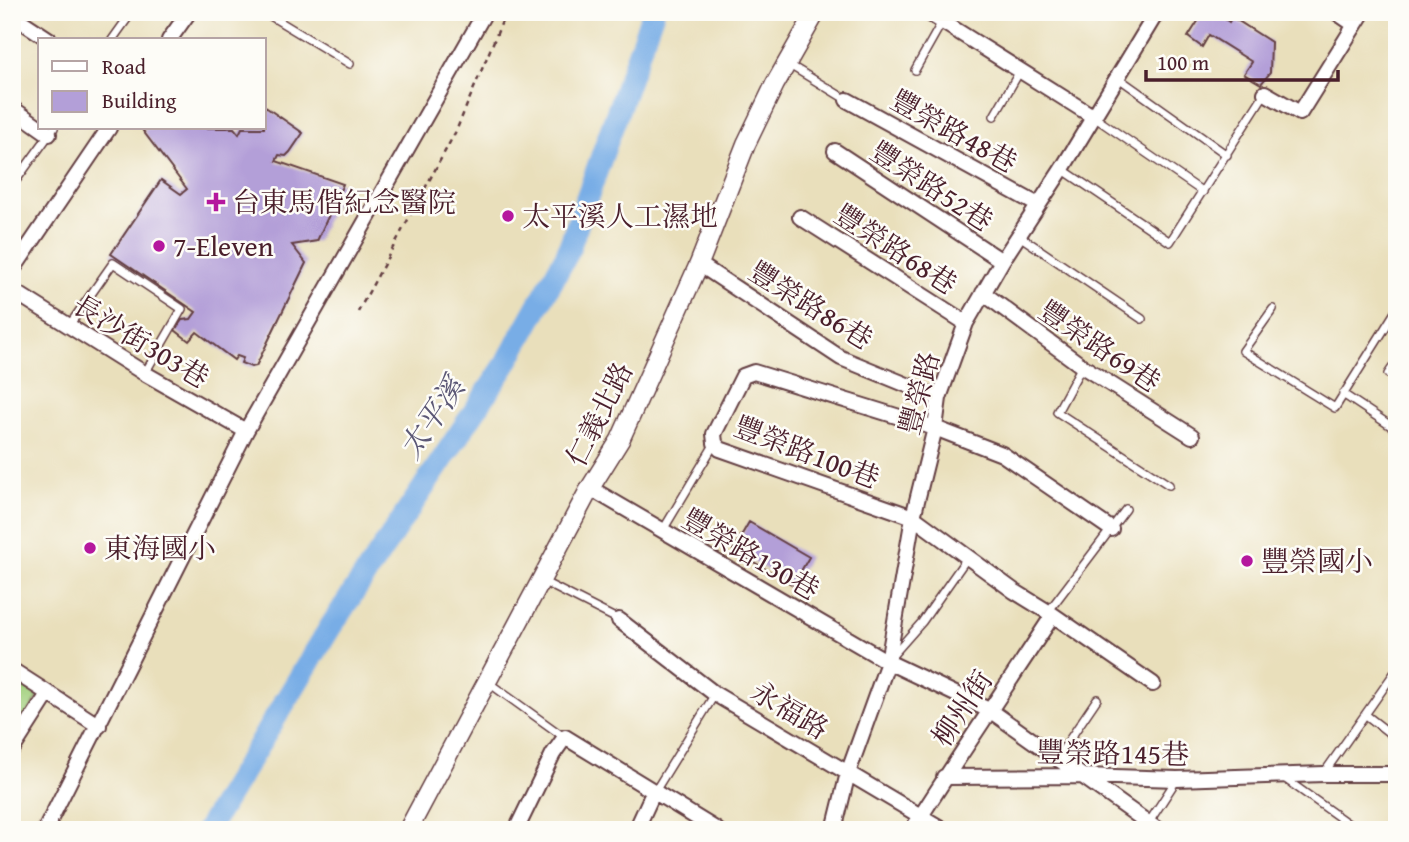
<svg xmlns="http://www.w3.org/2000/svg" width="1409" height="842" font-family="'Gentium Book Plus','Noto Serif TC',serif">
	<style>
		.green { fill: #a2d07e; stroke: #767854; stroke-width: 2 }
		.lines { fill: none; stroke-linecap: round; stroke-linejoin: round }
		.river { stroke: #78ade6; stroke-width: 23 }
		.building { fill: #b39fd8 }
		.service-casing { stroke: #623c41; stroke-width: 10 }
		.minor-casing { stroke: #623c41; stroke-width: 18 }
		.tertiary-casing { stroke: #623c41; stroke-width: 21 }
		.path { stroke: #623c41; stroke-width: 2.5; stroke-dasharray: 5 5; stroke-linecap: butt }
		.service { stroke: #fff; stroke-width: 7 }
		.minor { stroke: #fff; stroke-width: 14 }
		.tertiary { stroke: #fff; stroke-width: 18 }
		.poi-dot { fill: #b5179e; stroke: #fdfcf7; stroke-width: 2.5 }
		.labels { text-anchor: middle; stroke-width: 5; stroke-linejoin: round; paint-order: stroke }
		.street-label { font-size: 28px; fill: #4a1f2b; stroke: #fdfcf7 }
		.poi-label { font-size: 28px; fill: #4a1f2b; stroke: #fdfcf7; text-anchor: start }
		.water-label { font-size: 30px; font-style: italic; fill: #5c5876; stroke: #fdfcf7 }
	</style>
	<rect width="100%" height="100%" fill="#fdfcf7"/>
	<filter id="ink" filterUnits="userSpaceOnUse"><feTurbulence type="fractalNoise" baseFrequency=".0143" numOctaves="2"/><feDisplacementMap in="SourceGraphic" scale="14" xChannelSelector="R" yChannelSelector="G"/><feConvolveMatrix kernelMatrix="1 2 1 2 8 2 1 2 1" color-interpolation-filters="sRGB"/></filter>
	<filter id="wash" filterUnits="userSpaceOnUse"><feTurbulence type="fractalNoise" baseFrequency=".00686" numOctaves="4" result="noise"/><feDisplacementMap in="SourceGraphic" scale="28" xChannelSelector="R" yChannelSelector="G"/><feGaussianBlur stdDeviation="1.57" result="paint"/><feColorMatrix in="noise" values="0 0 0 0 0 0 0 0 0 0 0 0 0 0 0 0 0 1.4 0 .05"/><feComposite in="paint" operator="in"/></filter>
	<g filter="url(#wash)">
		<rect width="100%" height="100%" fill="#e9dfbb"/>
		<path class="green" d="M12,679L39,697L12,737Z"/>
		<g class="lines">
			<path class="river" d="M207,830L331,626L506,364L567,254L653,12"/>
		</g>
		<g id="blocks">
			<path class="building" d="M1204,12H1216L1229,22L1232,17L1271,42L1270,73L1261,84L1244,74L1252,62L1209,35L1202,47L1188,37Z
				M264,106L303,133L290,152L286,156L279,155L276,161L343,184L317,241L292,245L306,263L256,366L251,367L241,363L243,358L237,356L234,360L197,332L189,341L175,330L182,320L191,319L196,312L111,254L161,180L181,194L187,189L143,131L148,128H234L239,134L242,128H264Z
				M749,522L809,557L793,585L733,550Z"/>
		</g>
	</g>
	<g filter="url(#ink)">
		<use href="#blocks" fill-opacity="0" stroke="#623c41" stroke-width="2"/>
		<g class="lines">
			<g class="service-casing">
				<path id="service" d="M264,12L350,64
					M112,40L132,12
					M788,64L847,100
					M915,70L942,22
					M1117,77L1227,155
					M994,116L1020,71
					M1094,117L1203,192
					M1062,169L1170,242L1265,93
					M12,186L54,128
					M1018,235L1142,319
					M1273,309L1243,351L1335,408L1397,309
					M68,327L113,263L182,309L145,373
					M1082,366L1057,412L1169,485
					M1388,374L1397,361
					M1343,394L1397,430
					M663,530L715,443
					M542,581L619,620
					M1048,612L1126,509
					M892,656L922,622L967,558
					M489,683L564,737
					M1366,715L1397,739
					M1057,758L1097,699
					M1324,773L1397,669
					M1284,778L1357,830
					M654,793L715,694
					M1144,830L1177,779"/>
			</g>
			<g class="minor-casing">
				<path id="minor" d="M927,12L1094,117
					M1336,12L1355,25
					M12,15L50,40
					M169,40L189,12
					M1265,93L1300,113L1363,12
					M847,100L1038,205
					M12,108L49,134
					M835,151L1002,261
					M800,217L966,323
					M699,264L841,358L939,398
					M12,271L109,128
					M12,290L144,373L246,431
					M983,293L1082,366L1192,436
					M590,488L888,662L991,711L1158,830
					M1111,529L1002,454L935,428L754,372L743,376L714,434L715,443L720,449L913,517L1014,591L1053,615L1153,684
					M619,620L715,694L944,830
					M12,670L99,726
					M12,750L48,694
					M944,777L1084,776L1177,779L1324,774H1397
					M45,830L246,431L485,12
					M516,830L553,754L565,737L717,830
					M636,830L653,793
					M834,830L848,773L888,662L913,517L935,428L939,398L966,323L1002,261L1062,169L1157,12
					M912,830C958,757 1006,687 1053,615"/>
			</g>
			<g class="tertiary-casing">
				<path id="tertiary" d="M408,830L590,488L620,440L699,264L746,144L775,84L816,12"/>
			</g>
			<path class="path" d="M358,312L456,131L506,12"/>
			<use href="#service" class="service"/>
			<use href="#minor" class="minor"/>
			<use href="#tertiary" class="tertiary"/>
		</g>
	</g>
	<g class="poi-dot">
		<path d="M212.5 191.5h7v7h7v7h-7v7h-7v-7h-7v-7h7z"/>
		<circle cx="508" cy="216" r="7"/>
		<circle cx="159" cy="246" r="7"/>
		<circle cx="90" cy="548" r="7"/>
		<circle cx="1247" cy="561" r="7"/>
	</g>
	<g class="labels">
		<g class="street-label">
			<text transform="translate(954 131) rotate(29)" y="10">豐榮路48巷</text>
			<text transform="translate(932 186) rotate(33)" y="10">豐榮路52巷</text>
			<text transform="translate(896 249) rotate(33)" y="10">豐榮路68巷</text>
			<text transform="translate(811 305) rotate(32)" y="10">豐榮路86巷</text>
			<text transform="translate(141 341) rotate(31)" y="10">長沙街303巷</text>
			<text transform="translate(1100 346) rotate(34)" y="10">豐榮路69巷</text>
			<text transform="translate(919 393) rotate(-75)" y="10">豐榮路</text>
			<text transform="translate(599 414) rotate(-63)" y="10">仁義北路</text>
			<text transform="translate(807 452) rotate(21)" y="10">豐榮路100巷</text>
			<text transform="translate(751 554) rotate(30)" y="10">豐榮路130巷</text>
			<text transform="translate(962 708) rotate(-56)" y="10">柳州街</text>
			<text transform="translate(790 710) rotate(31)" y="10">永福路</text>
			<text transform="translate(1113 753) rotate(1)" y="10">豐榮路145巷</text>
		</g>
		<g class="poi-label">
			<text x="232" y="212">台東馬偕紀念醫院</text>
			<text x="522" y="226">太平溪人工濕地</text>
			<text x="173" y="256">7-Eleven</text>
			<text x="104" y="558">東海國小</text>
			<text x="1261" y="571">豐榮國小</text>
		</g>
		<g class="water-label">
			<text transform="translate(432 418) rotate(-56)" y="10">太平溪</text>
		</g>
	</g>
	<rect width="1409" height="842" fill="none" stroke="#fdfcf7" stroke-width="42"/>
	<rect x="38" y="38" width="228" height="91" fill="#fdfcf7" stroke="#b5a4a5" stroke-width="2"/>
	<rect x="52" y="61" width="35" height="10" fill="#ffffff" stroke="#b5a4a5" stroke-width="2"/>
	<text x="102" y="74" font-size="21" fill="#4a1f2b">Road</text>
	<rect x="52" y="91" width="35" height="21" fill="#b39fd8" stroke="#b5a4a5" stroke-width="2"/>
	<text x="102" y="108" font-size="21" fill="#4a1f2b">Building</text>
	<path d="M1146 70v10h192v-10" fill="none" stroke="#4a1f2b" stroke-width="3.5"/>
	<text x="1157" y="70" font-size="21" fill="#4a1f2b" stroke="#fdfcf7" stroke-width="5" paint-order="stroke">100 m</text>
</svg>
